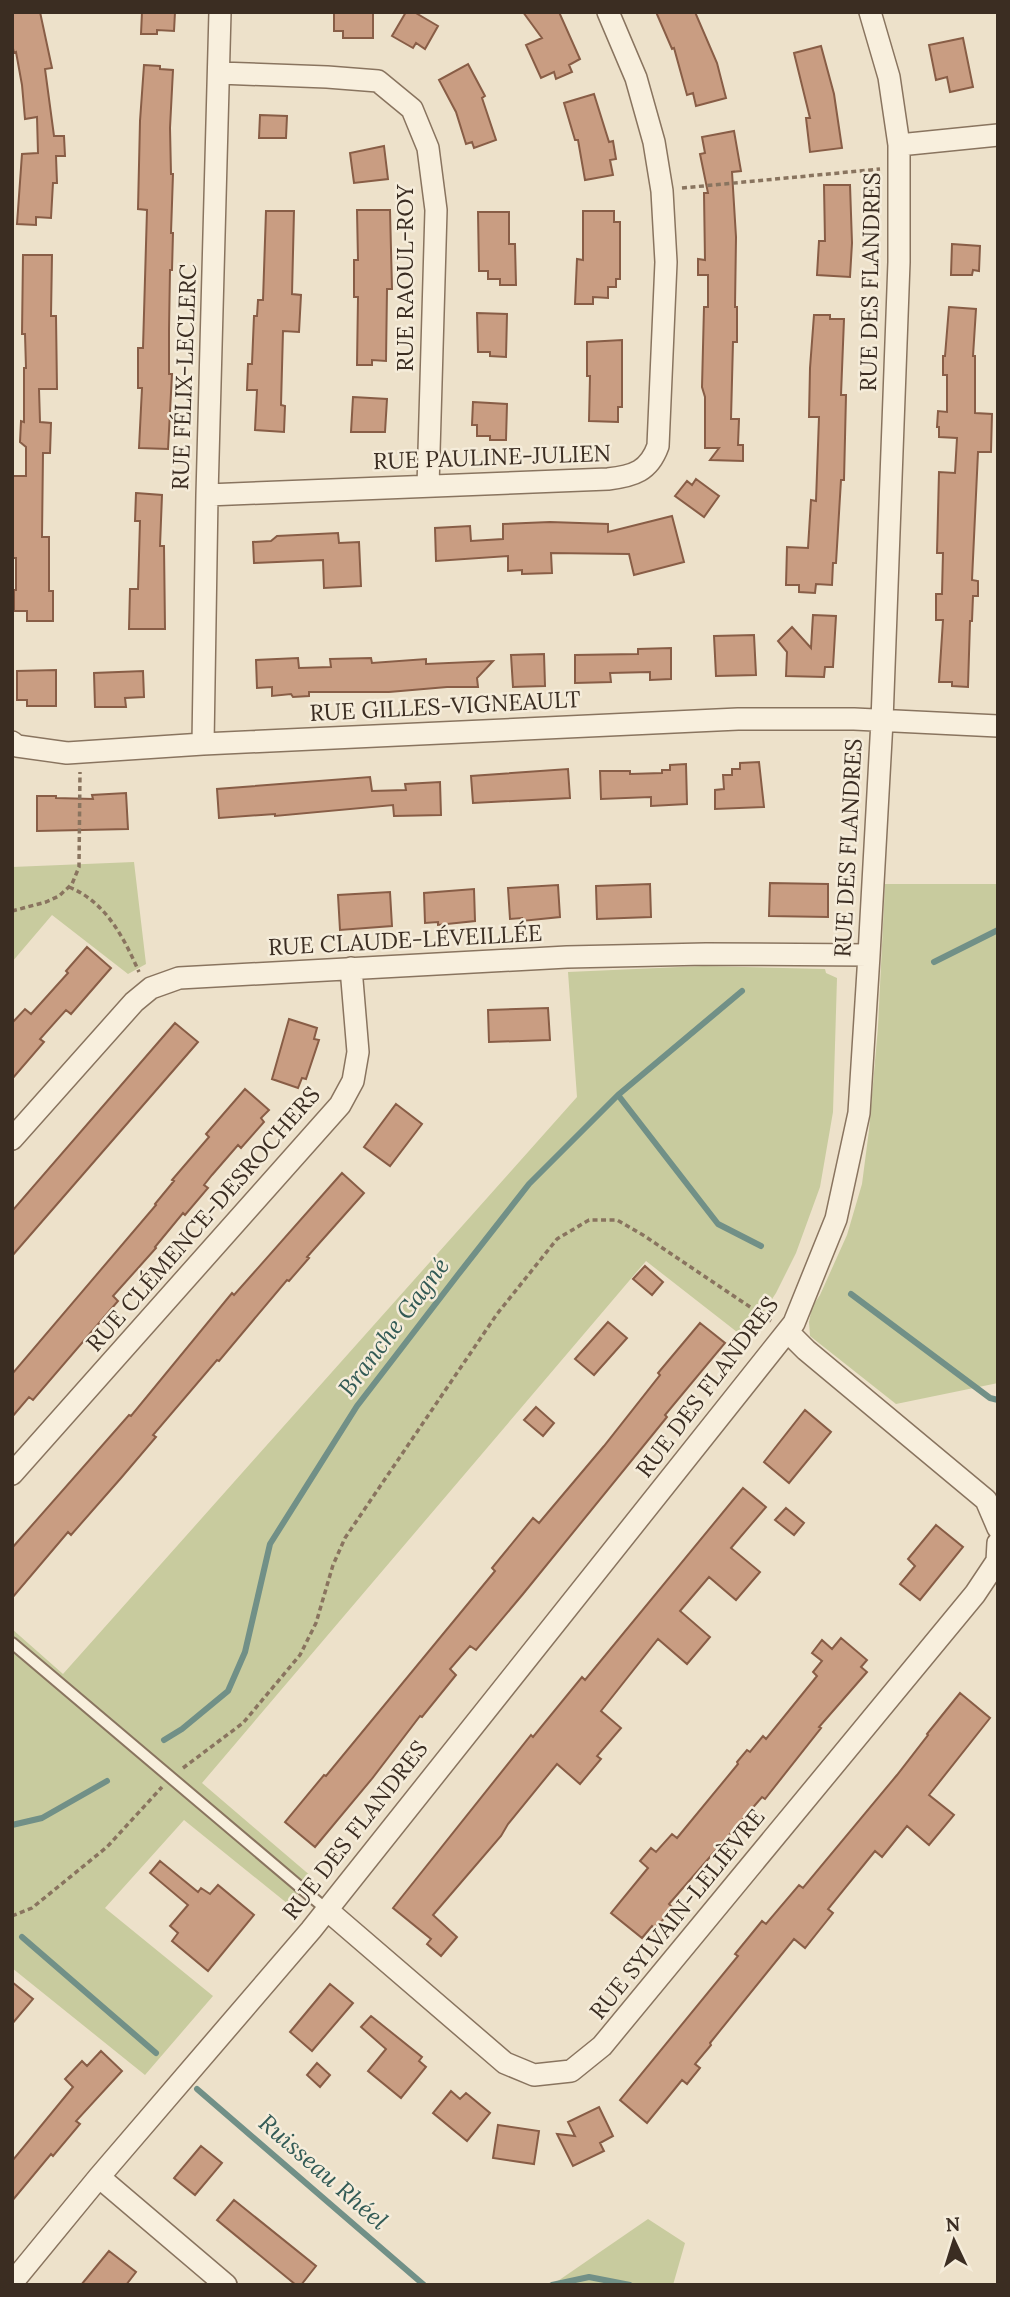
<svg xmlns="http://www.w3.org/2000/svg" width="1010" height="2297" font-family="Lora,serif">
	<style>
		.green { fill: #c8cb9e }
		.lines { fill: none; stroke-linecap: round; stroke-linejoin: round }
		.stream { stroke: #719087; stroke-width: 6 }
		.building { fill: #c99d82; stroke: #885d46; stroke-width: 2 }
		.service-casing { stroke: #89745f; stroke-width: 14 }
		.minor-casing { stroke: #89745f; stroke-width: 24 }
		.path { stroke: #89745f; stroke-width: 3.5; stroke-dasharray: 5 3.5; stroke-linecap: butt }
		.service { stroke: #f8efdd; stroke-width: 10 }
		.minor { stroke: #f8efdd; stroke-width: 21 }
		.labels { text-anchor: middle; stroke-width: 5; stroke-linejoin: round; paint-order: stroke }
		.street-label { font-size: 23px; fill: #3b2d22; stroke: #f5ecda }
		.water-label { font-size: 24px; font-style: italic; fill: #325a55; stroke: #f5ecda }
	</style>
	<rect width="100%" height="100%" fill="#ede1ca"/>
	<path class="green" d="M134,862L146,964L128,974L52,915L12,962V867Z
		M885,884H998V1383L896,1404L810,1336L809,1322L812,1307L820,1295L847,1235L862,1184L869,1130L878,1027Z
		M703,966L825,969L826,973L837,978L833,1112L820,1187L796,1253L776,1293L746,1339L646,1261L202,1783L312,1877L288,1904L184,1820L105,1908L213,1996L145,2075L12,1968V1629L63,1674L577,1097L568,972Z
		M648,2219L685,2243L673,2285H552Z"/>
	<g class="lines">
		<path class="stream" d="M934,962L998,930
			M618,1095L718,1224L761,1246
			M851,1294L990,1398L998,1400
			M164,1740L182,1729L228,1691L245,1652L270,1544L357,1406L457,1276L529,1184L618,1095L742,991
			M12,1825L42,1818L107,1781
			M22,1937L156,2053
			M197,2089L424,2285
			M552,2285L589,2277L630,2285"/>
	</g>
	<path class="building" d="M12,12H40L52,68L45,69L54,136H64L65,156H56L57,183H53L51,218L36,217V225L17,224L22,154L38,153L37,117L25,119L22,85L16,52L14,53L12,44Z
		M142,12H175L174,31L157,30V34H141Z
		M334,12H373V38H343V31H334Z
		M406,12H414L438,26L425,49L416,43L413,48L392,36Z
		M523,12H559L580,59L569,65L572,72L556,79L554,72L541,78L526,45L542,38Z
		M656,12H695L717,63L726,98L696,106L693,93L687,95L674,48L672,49Z
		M963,38L973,87L950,92L947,77L936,80L929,45Z
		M821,46L834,94L842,148L810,152L806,118H810L794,53Z
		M468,64L485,96L482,98L496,140L474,148L472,142L466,144L456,112L439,80Z
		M144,65L160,66V69L173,70L170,128L171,174H173L171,233H173L172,270H170L169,330V374H172L168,449L139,448L142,388H138V348H143L147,210L138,209L140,121Z
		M594,94L609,142L613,141L616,159L610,160L613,175L585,180L578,140H575L564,103Z
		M260,115L287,116L286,138H259Z
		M734,131L741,171L732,172L736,237L735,307H737V342H733L731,419H739L738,445H743V461L710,460L719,448H705V397L702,387L704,307H708V275H698V259L705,260L704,193H708L700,154L705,153L702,137Z
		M384,146L388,179L354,183L350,153Z
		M824,185H850L852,243L850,277L817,275L819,241H825Z
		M357,210H390L392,289H387L386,361L372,360V365H357L358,297H354V260H358Z
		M266,211H294L292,294L301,295L299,332L283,331L281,405L285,406L284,432L255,430L257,390H247L248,364H252L254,316H257L258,300H263Z
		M583,211H614V222H620V279H616V287H608V298L593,297V304H575L577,259L583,260Z
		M478,212H509V244H515L516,285H500V279H488V271H479Z
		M952,244L980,246L979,271L973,270L972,275H951Z
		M23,255H52L51,316H56L57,389H39L40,422L51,423L50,453H43L42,537H49V591H53V621H27V611H14V590H16V558H13L12,476H26V447L20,442L21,421L24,422V368H26L25,334H22Z
		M949,307L976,309L973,356H975V413L992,414L991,452H978L972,580L978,581V596H973L972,621H970L968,687L952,686V682H939L943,620H936V594H942L943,553H937L939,472L955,473L957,438L939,437V427H937L938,411L947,412V375H943V356H945Z
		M477,313L507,314L506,357L490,356V352H478Z
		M814,315H830V319H844L841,395H846L844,480H841L836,563H833L832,585L816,584L815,593L799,592V585H786L787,547L808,548L811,500L816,501L819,417H809L810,368Z
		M622,340V407H618V422L589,421L590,376H587V342Z
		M353,397L387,399L385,432H351Z
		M473,402L507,404L506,440H490V436H477V425H472Z
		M696,479L719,496L704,517L675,496L687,481L692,485Z
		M136,493L162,495L160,546H164L165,629H129L130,589H138L140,521H135Z
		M672,516L684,562L634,575L629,554L551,553L552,573L522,574V570L508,571V556L436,561L435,528L470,526L471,541L503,539V524L550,522L608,524V532Z
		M338,533L339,543L359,542L361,586L324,588L323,560L254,563L253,542L271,541L277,536Z
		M813,615L836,616L833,667H825L824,677L786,676L787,652L778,641L792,627L811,648Z
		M754,635L756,675L716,676L714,636Z
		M671,648V679L650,680V672L610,673L611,682L575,683V655L638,654V649Z
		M544,654L545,686L513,687L511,655Z
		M298,658L299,668L331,667L330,659L371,658L372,663L426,659V664L493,661L477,678L478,687H447L389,692H309V696L293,697L291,694L272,696V687L257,688L256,660Z
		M56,670V706H27V700H17V671Z
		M143,671L144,697L125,698L126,707H95L94,673Z
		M759,762L764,807L715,809V790L724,789L723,775H732V769H740V763Z
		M686,764L687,804L651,806V797L601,799L600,771H630V774L662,773V770H670V765Z
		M568,769L570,798L473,803L471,776Z
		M370,777L372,791L406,790L405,784L440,782L441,815L394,816L393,805L275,816V814L219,818L217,789Z
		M126,793L128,829L37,831V796H56V798L93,799L92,795Z
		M770,883L828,884V917L769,916Z
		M650,884L651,917L597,919L596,886Z
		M558,885L560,917L522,921V918L510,919L508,888Z
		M474,889L475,921L438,925V922L425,923L424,893Z
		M390,892L392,926L340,930L338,895Z
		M87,947L111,968L71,1014L66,1010L40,1039L44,1042L12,1079V1023L25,1009L31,1014L68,973L66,971Z
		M548,1008L550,1040L489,1042L488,1010Z
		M289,1019L317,1028L314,1039L319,1040L306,1079L302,1078L298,1088L272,1079Z
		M175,1023L198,1042L12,1256V1211Z
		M245,1089L269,1110L261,1118L264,1122L241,1148L238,1145L212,1175L204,1185L208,1188L185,1215L183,1213L155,1247L156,1248L113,1296L118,1301L33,1400L29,1397L12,1417V1374L156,1205L155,1204L174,1181L172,1180L209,1137L206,1134Z
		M396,1104L422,1124L390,1166L364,1147Z
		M342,1173L364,1193L307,1257L309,1258L289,1281L287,1280L219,1361L217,1360L153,1435L156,1437L121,1478L71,1535L68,1532L12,1598V1548L129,1415L131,1416L232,1293L234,1295Z
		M645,1266L663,1282L652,1295L633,1279Z
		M608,1322L627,1338L594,1375L575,1359Z
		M700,1323L725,1343L665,1415L667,1417L523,1594L476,1650L470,1646L450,1669L456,1675L422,1717L420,1716L371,1780L315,1847L285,1822L324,1775L326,1776L495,1571L492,1568L533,1518L539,1523L604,1446L660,1375L658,1373Z
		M536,1407L554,1423L543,1436L524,1420Z
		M805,1410L831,1432L789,1483L764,1462Z
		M743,1488L766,1507L731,1548L760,1572L736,1600L709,1577L680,1611L710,1637L687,1664L658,1639L601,1711L621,1728L597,1756L601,1759L580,1784L557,1764L508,1824L501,1836L433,1915L457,1937L441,1956L427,1944L431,1939L393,1908L531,1735L533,1737L582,1677L585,1680Z
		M786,1508L804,1523L794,1535L775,1520Z
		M936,1525L963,1547L920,1600L900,1584L915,1566L908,1559Z
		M841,1638L867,1660L861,1667L867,1672L819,1727L821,1728L765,1799L762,1797L669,1904L673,1908L655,1929L652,1926L642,1938L611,1913L648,1868L640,1861L651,1848L656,1852L672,1834L677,1838L738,1764L737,1762L747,1750L750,1752L763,1736L766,1739L817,1676L813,1672L822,1661L812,1653L822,1640L832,1649Z
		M960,1693L990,1718L929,1795L954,1815L929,1845L907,1826L882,1857L875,1851L828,1909L833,1913L805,1948L794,1939L710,2043L711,2045L695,2064L700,2068L687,2084L682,2080L647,2123L620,2100L738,1956L735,1954L762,1921L766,1924L799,1885L803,1888L897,1775L928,1735L927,1734Z
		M160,1861L198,1892L201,1888L210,1894L218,1885L254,1915L208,1971L172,1941L178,1933L170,1926L188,1905L150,1873Z
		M12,1982L33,1999L12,2024Z
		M330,1984L353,2003L312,2051L290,2032Z
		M371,2016L422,2057L419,2061L426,2067L401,2098L368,2071L386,2049L361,2027Z
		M101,2051L122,2071L76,2121L80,2124L53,2156L51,2154L12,2201V2161L73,2087L65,2079L82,2061L87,2066Z
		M317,2063L330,2075L320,2087L307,2075Z
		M451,2091L460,2099L466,2093L490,2113L467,2141L433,2113Z
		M599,2107L613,2136L600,2143L604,2151L573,2166L557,2134L575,2136L568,2122Z
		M498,2125L539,2131L534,2164L493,2158Z
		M201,2146L222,2163L195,2195L174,2178Z
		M234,2200L316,2266L301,2285H296L217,2220Z
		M109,2251L136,2272L126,2285H81Z"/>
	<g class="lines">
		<g class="service-casing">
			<path id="service" d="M12,1643L326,1909"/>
		</g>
		<g class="minor-casing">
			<path id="minor" d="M219,73L327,77L378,81L412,109L428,148L436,210L428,486
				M899,145L998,135
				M207,495L608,479C634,476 649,471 658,446L666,262L662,191L654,142L636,78L608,12
				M12,742L17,746L67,753L203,744L738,719H854L998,726
				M203,744L207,495L220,12
				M12,1139L134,1002L151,988L179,978L567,957L706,954L869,955
				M788,1332L806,1350L986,1500L998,1528
				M12,1474L340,1105L353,1081L358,1052L351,968
				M326,1909L505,2063L534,2075L571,2071L602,2046L975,1594L997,1561L998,1543
				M99,2177L226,2285
				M12,2283L99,2177L311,1930L794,1323L836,1219L859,1113L869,955L882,721L899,262V145L889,77L870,12"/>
		</g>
		<path class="path" d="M682,188L880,169
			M69,887C106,902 124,938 139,972
			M12,911L46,902L59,896L72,884L79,867L80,772
			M183,1768L243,1723L300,1655L316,1623L333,1565L345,1538L497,1314L557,1239L589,1220H617L643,1235L771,1321
			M12,1916L32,1908L107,1847L162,1787"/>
		<use href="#service" class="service"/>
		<use href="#minor" class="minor"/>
	</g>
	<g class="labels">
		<g class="street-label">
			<text transform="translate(405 278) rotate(-90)" y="8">RUE RAOUL-ROY</text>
			<text transform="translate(870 282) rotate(-89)" y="8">RUE DES FLANDRES</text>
			<text transform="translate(184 377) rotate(-88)" y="8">RUE FÉLIX-LECLERC</text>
			<text transform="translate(492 457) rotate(-2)" y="8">RUE PAULINE-JULIEN</text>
			<text transform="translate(445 706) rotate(-3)" y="8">RUE GILLES-VIGNEAULT</text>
			<text transform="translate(848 848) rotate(-87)" y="8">RUE DES FLANDRES</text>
			<text transform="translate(405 940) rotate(-3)" y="8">RUE CLAUDE-LÉVEILLÉE</text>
			<text transform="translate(203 1219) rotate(-49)" y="8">RUE CLÉMENCE-DESROCHERS</text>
			<text transform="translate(707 1387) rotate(-53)" y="8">RUE DES FLANDRES</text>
			<text transform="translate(355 1830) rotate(-52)" y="8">RUE DES FLANDRES</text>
			<text transform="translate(677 1914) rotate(-51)" y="8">RUE SYLVAIN-LELIÈVRE</text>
		</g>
		<g class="water-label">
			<text transform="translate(394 1327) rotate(-53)" y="8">Branche Gagné</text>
			<text transform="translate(323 2172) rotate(41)" y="8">Ruisseau Rhéel</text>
		</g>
	</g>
	<rect width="1010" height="2297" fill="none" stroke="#3b2d22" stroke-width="28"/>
	<g transform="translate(954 2241) rotate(356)" stroke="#f5ecda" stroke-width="5" paint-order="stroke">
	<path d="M0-5L12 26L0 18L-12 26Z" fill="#3b2d22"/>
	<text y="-10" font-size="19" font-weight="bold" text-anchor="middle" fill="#3b2d22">N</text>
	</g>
</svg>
